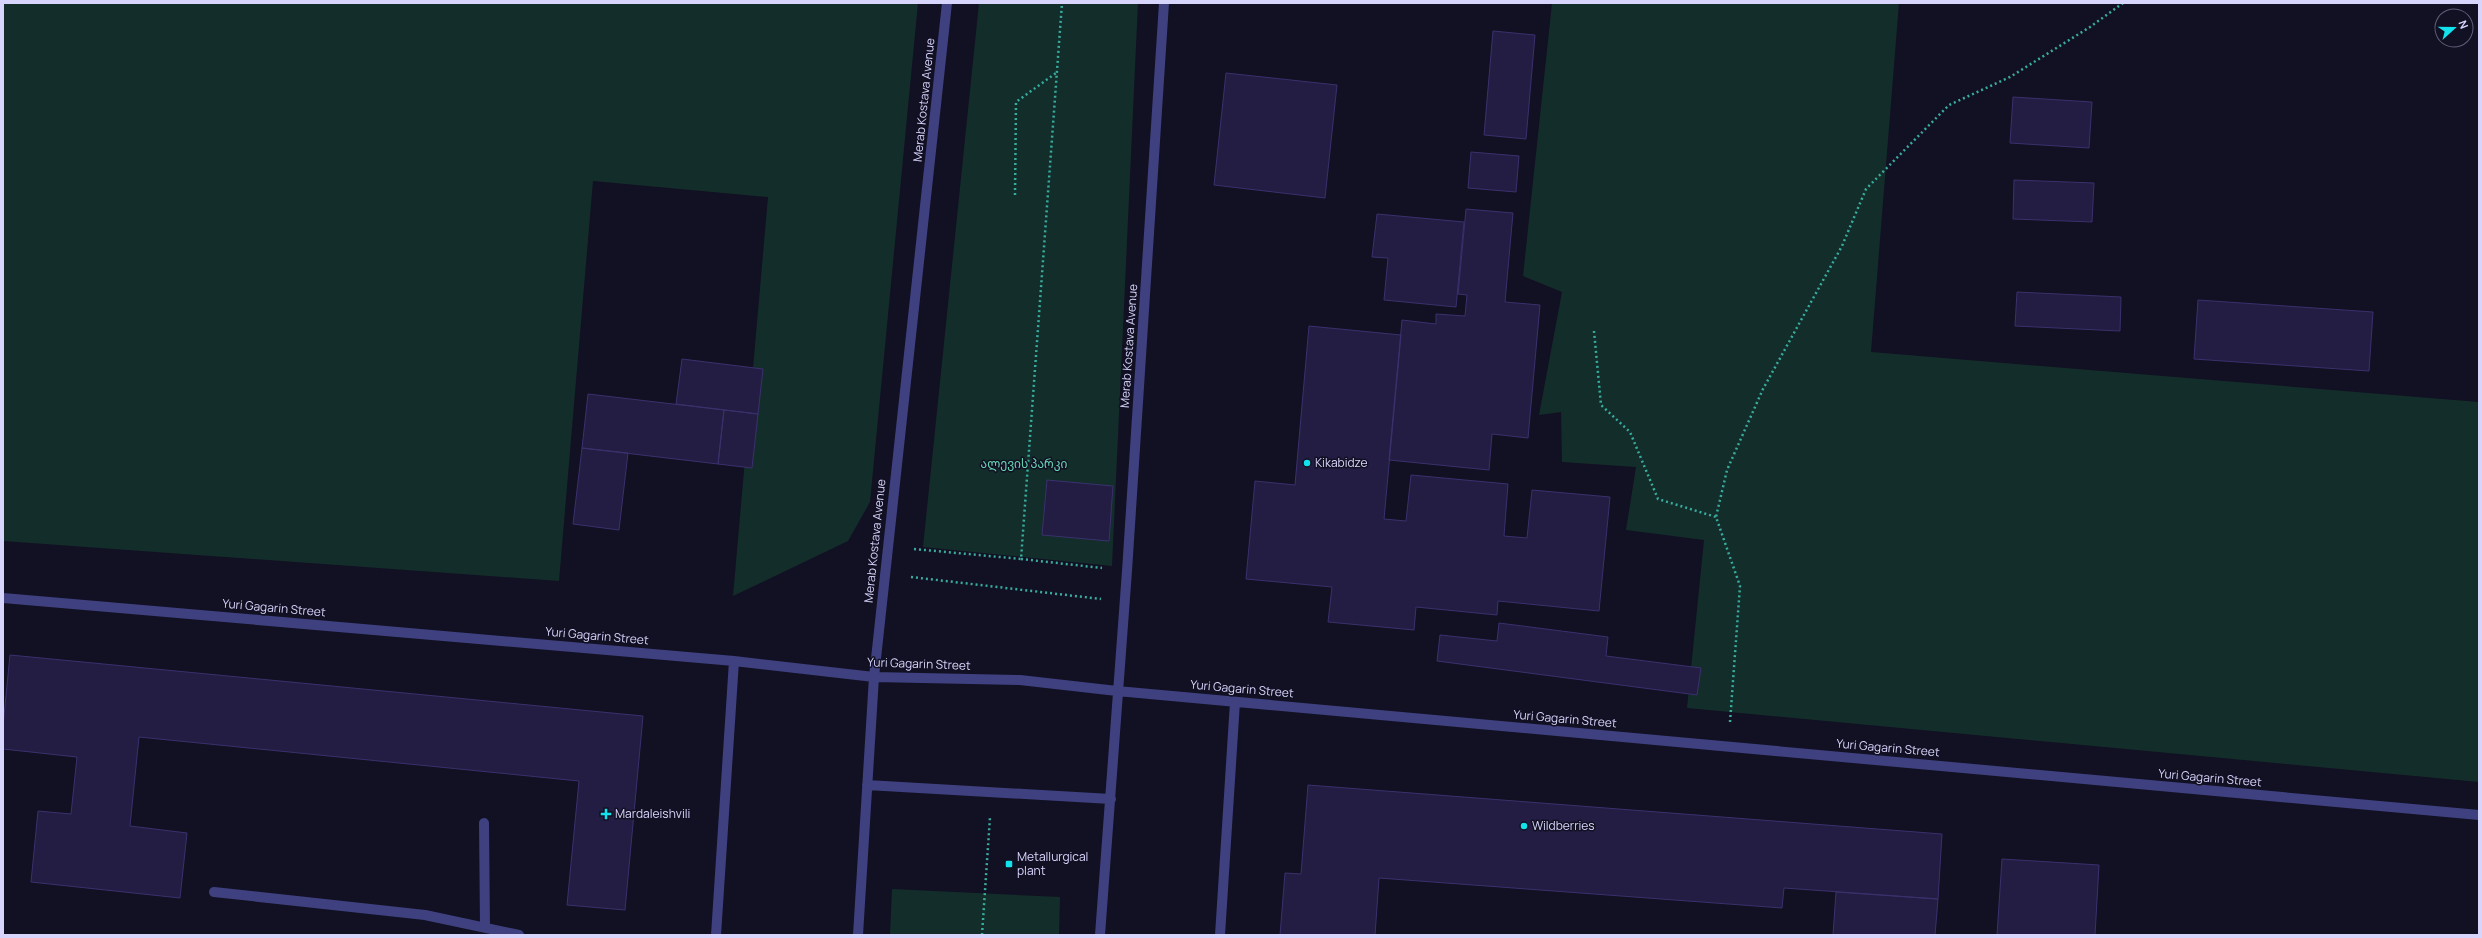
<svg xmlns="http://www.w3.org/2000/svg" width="2482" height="938" font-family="Manrope,'Noto Sans Georgian',sans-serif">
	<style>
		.green { fill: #132d2a }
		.building { fill: #231d43; stroke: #3a316d }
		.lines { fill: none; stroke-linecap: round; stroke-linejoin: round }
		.path { stroke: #38ad9f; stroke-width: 2.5; stroke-dasharray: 2 3; stroke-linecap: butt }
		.minor { stroke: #3f407f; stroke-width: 10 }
		.poi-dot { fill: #11e2ec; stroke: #121023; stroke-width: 1.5 }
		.labels { text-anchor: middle; stroke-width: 3; stroke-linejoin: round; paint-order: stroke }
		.street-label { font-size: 12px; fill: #d7d5fc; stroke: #121023 }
		.poi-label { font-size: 12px; fill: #d7d5fc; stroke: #121023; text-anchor: start }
		.park-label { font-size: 12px; fill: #66d7b4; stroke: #121023 }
	</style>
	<rect width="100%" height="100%" fill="#121023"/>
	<path class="green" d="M3,3H918L870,502L848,541L733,596L768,197L593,181L559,581L3,541Z
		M979,3H1138L1112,566L923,547Z
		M1552,3H1899L1871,352L2479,402V782L1687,708L1704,540L1626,530L1636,467L1562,462L1561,412L1539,415L1562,292L1523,276Z
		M892,889L1060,897L1059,935H890Z"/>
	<path class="building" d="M1493,31L1535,35L1526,139L1484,135Z
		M1226,73L1337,85L1325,198L1214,185Z
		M2013,97L2092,102L2089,148L2010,143Z
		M1471,152L1519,156L1516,192L1468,188Z
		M2014,180L2094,183L2092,222L2013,219Z
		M1466,209L1513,213L1505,302L1540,305L1528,438L1492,434L1489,470L1389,460L1402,320L1436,324V314L1465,316L1467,295L1458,294Z
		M1377,214L1464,222L1456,307L1384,300L1388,258L1372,257Z
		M2017,292L2121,297L2120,331L2015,326Z
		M2198,300L2373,312L2369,371L2194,359Z
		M1309,326L1401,335L1384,519L1406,521L1411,475L1508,484L1504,536L1527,538L1532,490L1610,497L1599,611L1498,601L1497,615L1416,607L1414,630L1328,622L1332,587L1246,579L1255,481L1295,485Z
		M682,359L763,369L758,414L676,404Z
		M588,394L724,410L718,464L582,448Z
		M724,410L758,414L752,468L718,464Z
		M582,448L628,453L619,530L573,524Z
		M1047,480L1113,486L1109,541L1042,535Z
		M1499,623L1608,637L1606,656L1701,668L1697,695L1437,661L1440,635L1497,641Z
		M10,655L643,716L625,910L567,905L579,781L139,737L130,826L187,833L180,898L31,882L38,811L71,814L77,757L3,749V726Z
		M1308,785L1942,834L1938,899L1784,888L1782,908L1379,878L1375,935H1280L1285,873L1301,874Z
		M2002,859L2099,865L2095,935H1997Z
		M1836,892L1938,899L1935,935H1833Z"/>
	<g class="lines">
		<path class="path" d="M1015,195L1016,102L1056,73
			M1594,331L1601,405L1630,432L1658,499L1716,517
			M914,549L1021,559L1062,3
			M1021,559L1102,568
			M911,577L1101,599
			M1730,722L1740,586L1716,517L1727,470L1763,389L1842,246L1866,189L1949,105L2010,77L2090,27L2123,3
			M982,935L990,817"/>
		<path class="minor" d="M3,598L734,661L874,677L1020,680L1117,691L2479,815
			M867,785L1111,799
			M484,823L485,928
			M214,892L425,915L519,935
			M716,935L734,661
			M858,935L874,677L947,3
			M1100,935L1127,571L1164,3
			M1220,935L1235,702"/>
	</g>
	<g class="poi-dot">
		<circle cx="1307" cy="463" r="4"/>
		<path d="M604 808h4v4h4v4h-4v4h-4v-4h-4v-4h4z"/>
		<circle cx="1524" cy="826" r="4"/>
		<rect x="1005" y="860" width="8" height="8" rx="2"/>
	</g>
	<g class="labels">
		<g class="street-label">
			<text transform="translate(924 100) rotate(-84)" y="4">Merab Kostava Avenue</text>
			<text transform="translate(1129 346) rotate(-86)" y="4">Merab Kostava Avenue</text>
			<text transform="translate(875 541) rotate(-84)" y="4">Merab Kostava Avenue</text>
			<text transform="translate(274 608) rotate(5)" y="4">Yuri Gagarin Street</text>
			<text transform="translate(597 636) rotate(5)" y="4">Yuri Gagarin Street</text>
			<text transform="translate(919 664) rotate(2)" y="4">Yuri Gagarin Street</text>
			<text transform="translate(1242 689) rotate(5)" y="4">Yuri Gagarin Street</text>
			<text transform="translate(1565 719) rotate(5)" y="4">Yuri Gagarin Street</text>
			<text transform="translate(1888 748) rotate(5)" y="4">Yuri Gagarin Street</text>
			<text transform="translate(2210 778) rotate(5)" y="4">Yuri Gagarin Street</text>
		</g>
		<g class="poi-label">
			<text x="1315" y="467">Kikabidze</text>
			<text x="615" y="818">Mardaleishvili</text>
			<text x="1532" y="830">Wildberries</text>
			<text x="1017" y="861">Metallurgical<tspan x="1017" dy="14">plant</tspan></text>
		</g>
		<g class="park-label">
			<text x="1024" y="468">ალევის პარკი</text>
		</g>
	</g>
	<rect width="2482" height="938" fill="none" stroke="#d7d5fc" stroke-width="8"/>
	<g transform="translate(2454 28) rotate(69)"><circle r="19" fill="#121023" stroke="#615f7a"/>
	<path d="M0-3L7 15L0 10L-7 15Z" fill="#11e2ec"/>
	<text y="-6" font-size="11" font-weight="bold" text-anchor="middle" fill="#d7d5fc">N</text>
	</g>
</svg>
